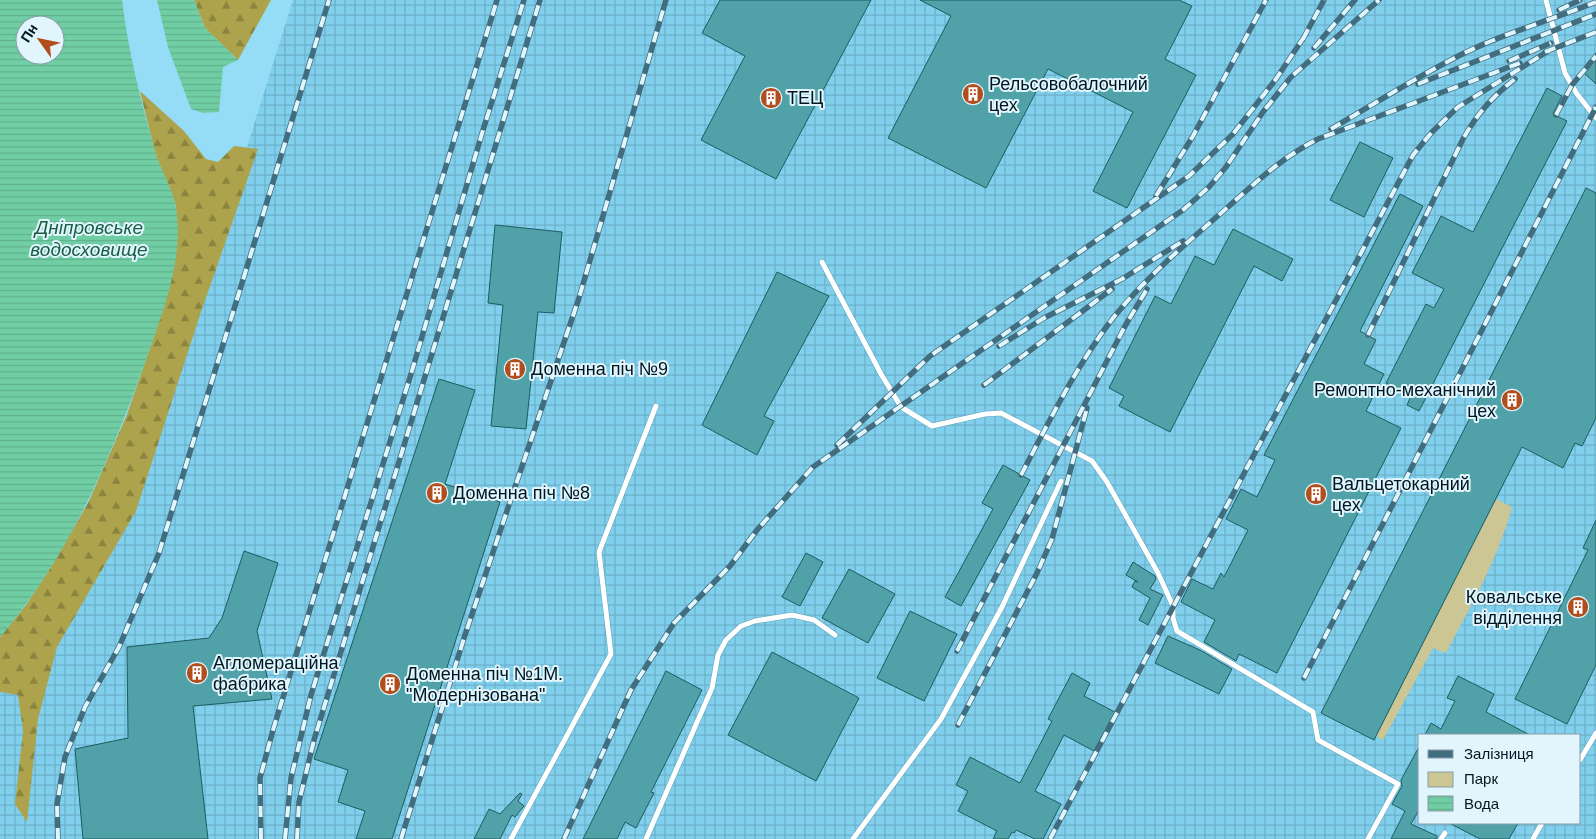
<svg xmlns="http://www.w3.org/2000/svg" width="1596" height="839" font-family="Helvetica,sans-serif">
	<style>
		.industrial { fill: url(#industrial-grid); fill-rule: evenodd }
		.green { fill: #cbc693 }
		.forest { fill: url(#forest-firs) }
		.water { fill: url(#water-rules); fill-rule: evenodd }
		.building { fill: #51a1a8; stroke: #1d5c62 }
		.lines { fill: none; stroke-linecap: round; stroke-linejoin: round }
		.lane-casing { stroke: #5fa5be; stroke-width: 6 }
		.lane { stroke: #fff; stroke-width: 5 }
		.rail-casing { stroke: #416d7e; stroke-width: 5.5 }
		.rail { stroke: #e1f5fd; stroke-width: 4; stroke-dasharray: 11; stroke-linecap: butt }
		.labels { text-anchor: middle; stroke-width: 4; stroke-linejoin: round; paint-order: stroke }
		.poi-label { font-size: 18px; fill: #001620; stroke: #e1f5fd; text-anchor: start }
		.water-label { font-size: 19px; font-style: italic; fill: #185f44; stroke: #e1f5fd }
	</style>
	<defs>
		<pattern id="industrial-grid" width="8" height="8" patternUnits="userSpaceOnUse" patternTransform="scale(1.25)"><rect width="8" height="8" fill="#80cfec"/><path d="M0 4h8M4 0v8" fill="none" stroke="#6db1ca"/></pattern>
		<pattern id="forest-firs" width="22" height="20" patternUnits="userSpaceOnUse" patternTransform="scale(1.25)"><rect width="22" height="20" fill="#ada34c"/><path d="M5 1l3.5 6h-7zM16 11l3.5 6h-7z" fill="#8a843f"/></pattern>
		<pattern id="water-rules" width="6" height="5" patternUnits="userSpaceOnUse" patternTransform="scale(1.25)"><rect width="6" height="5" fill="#71cea4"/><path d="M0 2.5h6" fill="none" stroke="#60b08d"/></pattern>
	</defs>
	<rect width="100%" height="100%" fill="#95dcf6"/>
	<path class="industrial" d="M293,0H1596V839H0V692L18,694L242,163ZM1420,735H1580V823H1420Z"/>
	<path class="green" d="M1496,499L1512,507C1498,559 1471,605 1446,653L1433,648L1383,740L1376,736Z"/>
	<path class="forest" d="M194,0H271L238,60L205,28Z
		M140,91L184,131L206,159L218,162L234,146L258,149L201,312L136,511L57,647L38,719L27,822L15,804L23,731L18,695L0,692V637L26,605L51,567L88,503L126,417L156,331L176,206L155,153Z"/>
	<path class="water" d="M0,0H122C128,50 141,102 155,151C160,170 173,188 176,208C184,255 165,307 149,351C113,453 71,554 0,637ZM25,25H55V55H25Z
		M157,0H194L205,28L238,60L223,67L219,112L203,113L191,109L168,47Z"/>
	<path class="building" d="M720,0H871L776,179L701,140L745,56L702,33Z
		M920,0H1179L1192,6L1165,59L1196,75L1127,208L1093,191L1133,112L1048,69L986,188L888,138L951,16Z
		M1596,59V84L1584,73Z
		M1547,88L1562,96L1553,114L1567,121L1419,411L1407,405L1411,396L1386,383L1426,304L1434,308L1444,289L1412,273L1441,216L1473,232Z
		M1360,142L1393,158L1364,217L1330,200Z
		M1586,188L1596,193V418L1582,446L1575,443L1563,468L1522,447L1374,740L1321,713Z
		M1400,194L1423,206L1360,331L1376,340L1364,364L1384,374L1366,411L1401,428L1277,673L1239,654L1236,661L1204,642L1215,620L1181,602L1192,579L1213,589L1221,573L1224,577L1248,530L1226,519L1241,489L1257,497L1275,460L1264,455Z
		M495,225L562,232L554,313L538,312L526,429L491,426L503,305L488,303Z
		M1233,229L1293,259L1282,281L1254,266L1170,432L1119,406L1124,396L1109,388L1155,296L1171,304L1195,256L1214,265Z
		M777,272L829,296L764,416L774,421L757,455L702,425Z
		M439,379L475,390L445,484L500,502L392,839H356L365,811L338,802L348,770L314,759Z
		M1003,465L1030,480L961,606L945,597L993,509L982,503Z
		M1596,520V665L1567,724L1515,699L1588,550L1583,548Z
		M244,551L278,563L257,631L272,699L193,706L208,839H83L75,749L128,738L127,647L209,638L222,618Z
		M806,553L823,562L800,606L782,597Z
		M1133,562L1155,576L1156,579L1150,589L1163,595L1148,625L1139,620L1150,598L1132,587L1135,581L1138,582L1126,575Z
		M849,569L895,594L868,643L822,618Z
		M910,611L957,634L924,701L877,678Z
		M1168,636L1200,650L1232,669L1219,694L1155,663Z
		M772,652L859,698L816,781L728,735Z
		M666,671L702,690L651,792L654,793L636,828L625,822L617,839H583Z
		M1072,673L1090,683L1084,696L1115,712L1094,751L1064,735L1035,791L1061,804L1043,839H1035L1016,830L1014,833L1012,832L1008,839H993L997,831L958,811L968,791L956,785L970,757L1020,783L1052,721L1048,719Z
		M1458,676L1494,694L1486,712L1530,735H1425L1431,723L1441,729L1455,701L1447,698Z
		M1420,745V808L1411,824L1437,836V839H1391L1405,811L1392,804L1402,786L1401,780Z
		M520,793L522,794L518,801L524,806L515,817L512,815L500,839H474L489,809L500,814Z
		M1449,823H1518L1509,839H1480Z"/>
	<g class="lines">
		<g class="lane-casing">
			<path id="lane" d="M1546,0L1565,73L1577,94L1596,118
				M822,262L881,374L901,407L932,426L985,414L1001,413L1092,461L1107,482L1158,573L1173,606V618L1177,631L1313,712L1318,740L1398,784L1368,839
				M1580,760L1596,733
				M511,839L611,654L599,552L656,406
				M646,839L712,688L718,655L726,640L741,626L755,621L792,615L814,620L835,635
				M853,839L941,719L1002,607L1061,481
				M1441,839L1445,833
				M1533,839L1542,823"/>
		</g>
		<use href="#lane" class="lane"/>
		<g class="rail-casing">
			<path id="rail" d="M1559,10L1580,0
				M1303,39L1324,0
				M1314,48L1355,0
				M1545,52L1596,32
				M1509,61L1551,43
				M1418,84L1596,14
				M1556,115L1572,85L1596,56
				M1331,129C1369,107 1407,83 1447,62C1494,36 1546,22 1596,2
				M1156,196L1193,136L1266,0
				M1368,335L1463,139C1477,114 1492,97 1515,79
				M999,346L1044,318L1122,279L1183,241
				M984,385L1112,289
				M837,445L930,356L1189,176L1233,134L1276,79L1306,34
				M1021,475C1049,422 1076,366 1113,318C1146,277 1188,242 1228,207C1256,182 1284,156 1318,139L1520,63
				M957,651L1125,326L1147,289
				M1304,678L1596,107
				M958,725L1037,573L1052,539L1087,408
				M58,839L57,804L65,757L85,707L119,647L159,553L329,0
				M261,839L260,778L273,730L497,0
				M285,839L291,778L311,695L411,374L483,130L524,0
				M297,839L299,802L314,740L540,0
				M401,839L465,635L579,298L666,0
				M564,839L631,690L674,623L730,566L757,530L813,467L1183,210L1209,187L1226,167L1263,112L1291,77L1379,0
				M1050,839L1413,155L1432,132L1458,107L1550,50"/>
		</g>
		<use href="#rail" class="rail"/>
	</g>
	<defs>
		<g id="building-disc" transform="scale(1.125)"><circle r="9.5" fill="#b24d1d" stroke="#e1f5fd"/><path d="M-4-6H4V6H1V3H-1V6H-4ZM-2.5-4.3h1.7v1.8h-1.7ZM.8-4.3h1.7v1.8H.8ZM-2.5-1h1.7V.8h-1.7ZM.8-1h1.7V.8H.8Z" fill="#fff"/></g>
	</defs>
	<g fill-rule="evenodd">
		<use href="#building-disc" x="973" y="94"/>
		<use href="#building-disc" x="771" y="98"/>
		<use href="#building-disc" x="515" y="369"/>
		<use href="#building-disc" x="1512" y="400"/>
		<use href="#building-disc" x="437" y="493"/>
		<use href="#building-disc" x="1316" y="494"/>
		<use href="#building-disc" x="1578" y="607"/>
		<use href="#building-disc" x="197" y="673"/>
		<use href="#building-disc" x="390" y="684"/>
	</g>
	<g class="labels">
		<g class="poi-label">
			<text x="989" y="90">Рельсовобалочний<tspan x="989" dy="21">цех</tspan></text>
			<text x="787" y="104">ТЕЦ</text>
			<text x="531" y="375">Доменна піч №9</text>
			<text x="1496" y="396" text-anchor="end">Ремонтно-механічний<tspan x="1496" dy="21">цех</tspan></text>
			<text x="1332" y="490">Вальцетокарний<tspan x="1332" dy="21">цех</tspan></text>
			<text x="453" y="499">Доменна піч №8</text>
			<text x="1562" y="603" text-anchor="end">Ковальське<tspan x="1562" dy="21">відділення</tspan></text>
			<text x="213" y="669">Агломераційна<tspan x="213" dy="21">фабрика</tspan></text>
			<text x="406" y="680">Доменна піч №1М.<tspan x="406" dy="21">"Модернізована"</tspan></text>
		</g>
		<g class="water-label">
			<text x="89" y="234">Дніпровське<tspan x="89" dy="22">водосховище</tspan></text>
		</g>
	</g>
	<rect x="1418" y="734" width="162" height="90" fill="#e1f5fd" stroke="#879ca5"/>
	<rect x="1428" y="750" width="25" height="8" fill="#416d7e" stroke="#879ca5"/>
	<text x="1464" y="759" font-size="15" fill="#001620">Залізниця</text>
	<rect x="1428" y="772" width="25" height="15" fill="#cbc693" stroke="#879ca5"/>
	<text x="1464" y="784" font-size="15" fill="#001620">Парк</text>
	<rect x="1428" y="796" width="25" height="15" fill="url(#water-rules)" stroke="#879ca5"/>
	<text x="1464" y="809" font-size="15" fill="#001620">Вода</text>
	<g transform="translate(40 40) rotate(303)"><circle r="24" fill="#e1f5fd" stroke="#879ca5"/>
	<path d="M0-4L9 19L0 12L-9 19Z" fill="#b24d1d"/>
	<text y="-8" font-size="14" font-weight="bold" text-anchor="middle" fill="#001620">Пн</text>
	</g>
</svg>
